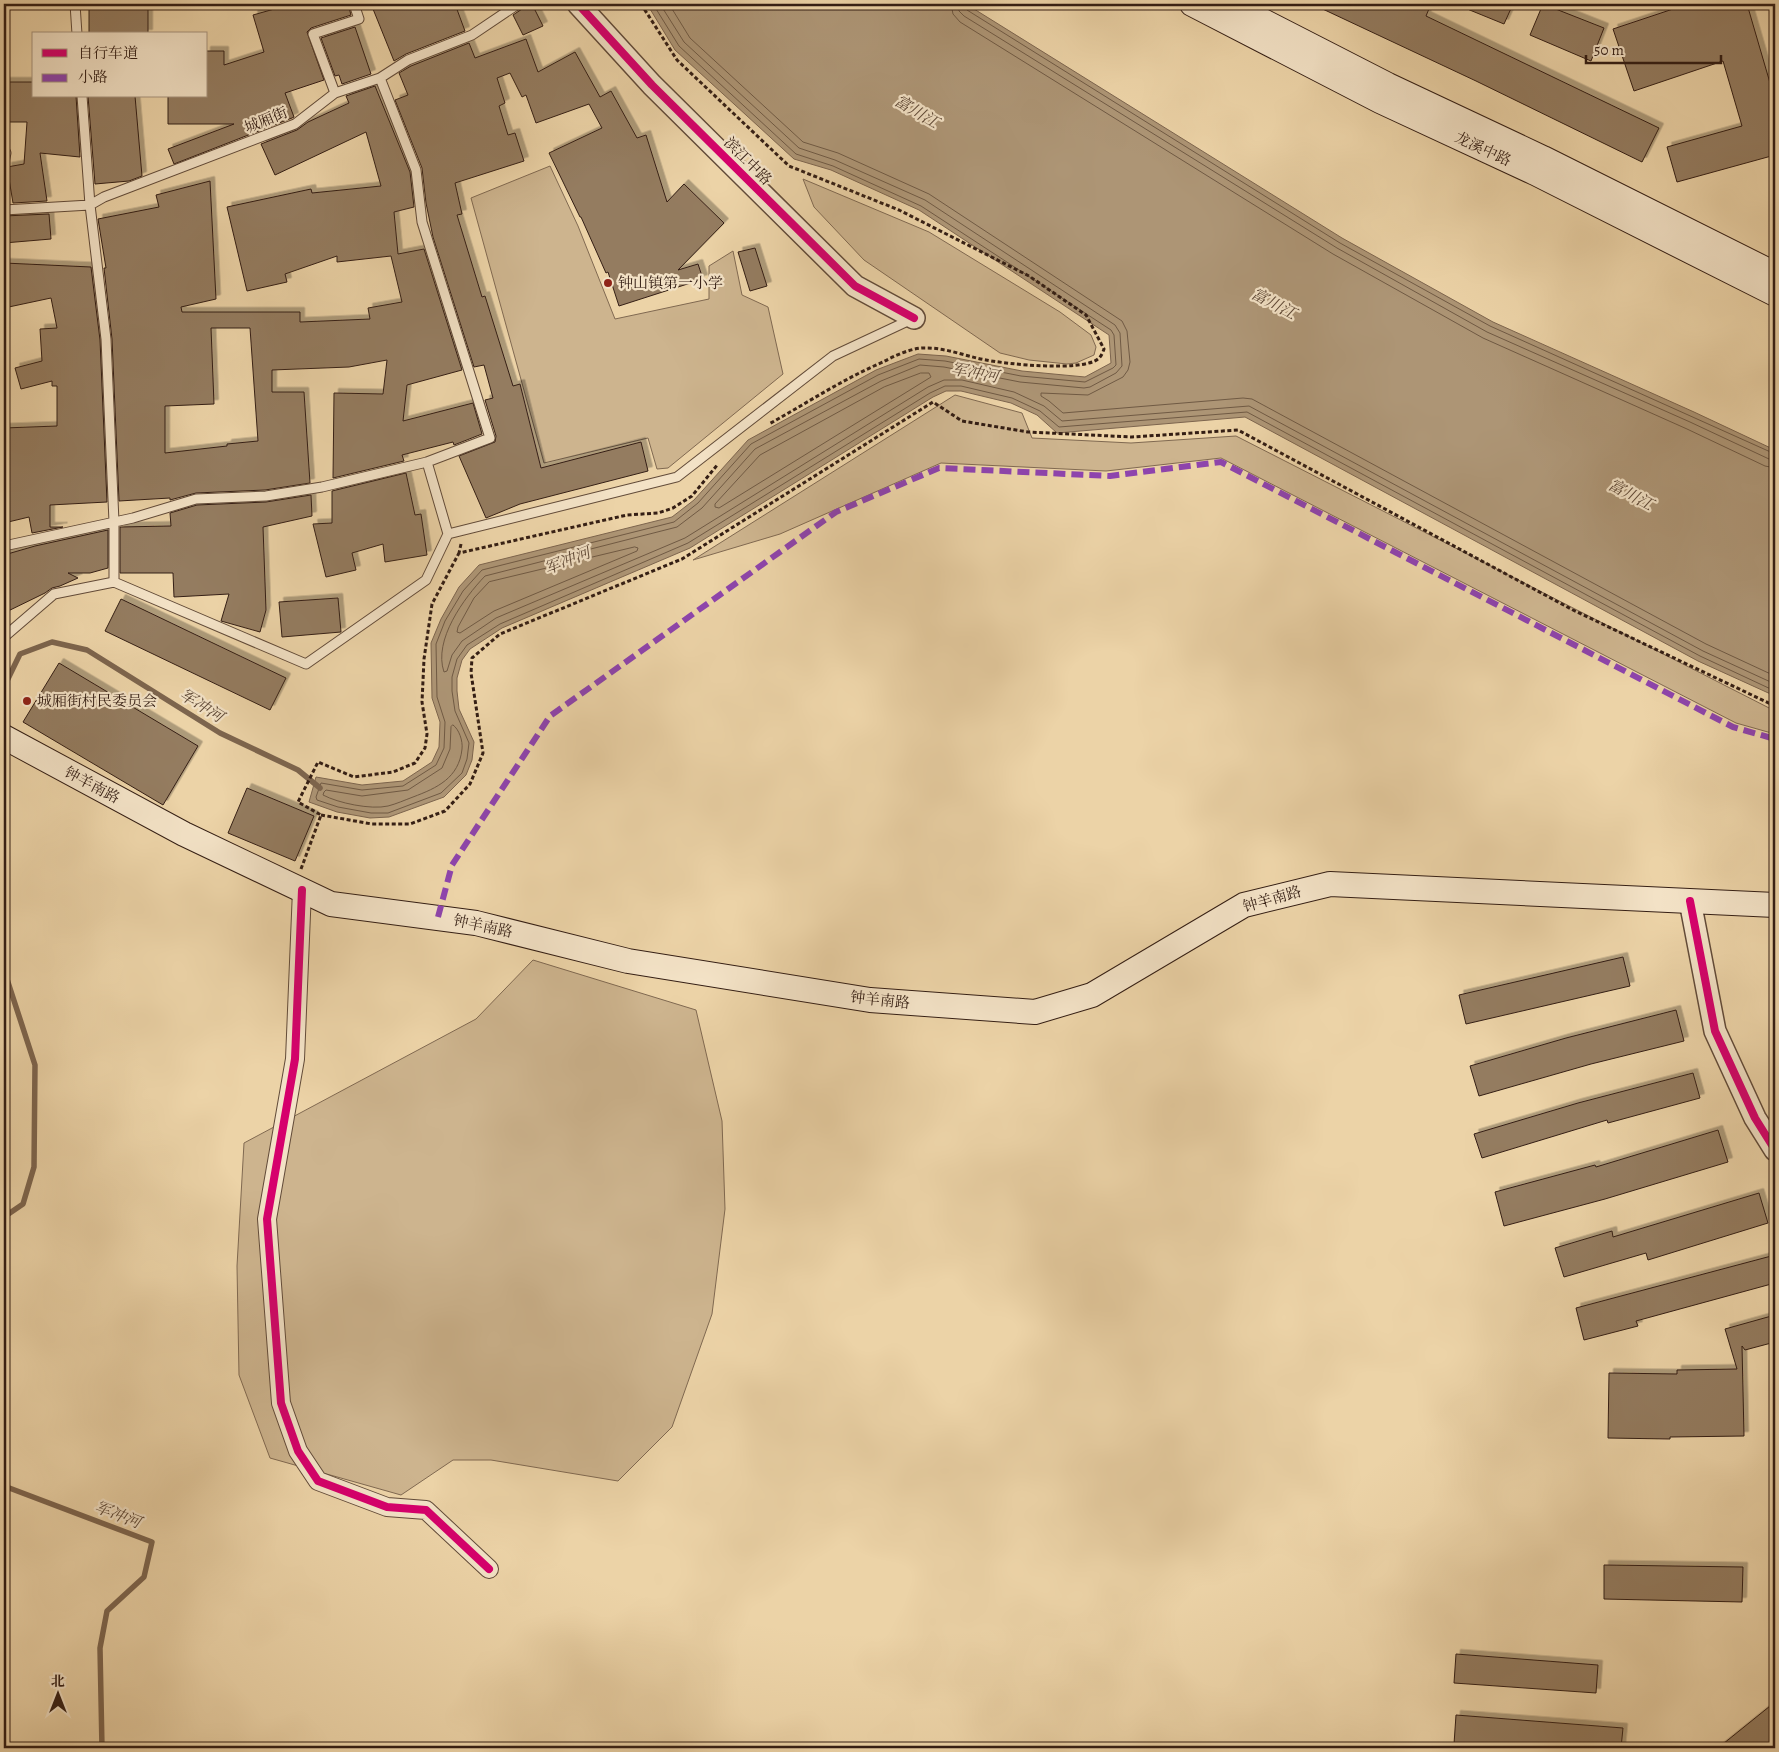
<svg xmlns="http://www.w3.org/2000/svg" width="1779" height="1752" font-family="Alegreya,'Noto Serif SC',serif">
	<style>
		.green { fill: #cdb48e; stroke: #806951 }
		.water { fill: #ad9575; stroke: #7d654e }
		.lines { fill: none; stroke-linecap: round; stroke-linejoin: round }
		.shore { stroke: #705a44; stroke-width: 1 }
		.stream { stroke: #7d654e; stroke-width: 5.5 }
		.building { fill: #947c60; stroke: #341e14; fill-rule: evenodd; filter: url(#shadow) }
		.service-casing { stroke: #624b39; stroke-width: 11 }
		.minor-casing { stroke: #624b39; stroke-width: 20 }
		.tertiary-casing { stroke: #624b39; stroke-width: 24 }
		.secondary-casing { stroke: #341e14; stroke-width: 26 }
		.path { stroke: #341e14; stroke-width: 3; stroke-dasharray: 4 2.5; stroke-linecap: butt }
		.service { stroke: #f3e2c6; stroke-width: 9 }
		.minor { stroke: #f3e2c6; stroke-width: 18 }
		.tertiary { stroke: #f3e2c6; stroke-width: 21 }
		.secondary { stroke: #f3e2c6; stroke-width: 24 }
		.quiet { stroke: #8e44ad; stroke-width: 6; stroke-dasharray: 12 6; stroke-linecap: butt }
		.cycleway-casing { stroke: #f3e2c6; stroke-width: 11 }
		.cycleway { stroke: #d6006c; stroke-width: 8 }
		.poi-dot { fill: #8f2418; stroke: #f3e2c6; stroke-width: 2 }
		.labels { text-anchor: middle; stroke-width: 4.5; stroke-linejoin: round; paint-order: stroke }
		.street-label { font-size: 15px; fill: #341e14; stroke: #f3e2c6 }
		.poi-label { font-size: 15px; fill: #341e14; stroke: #f3e2c6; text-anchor: start }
		.water-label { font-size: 16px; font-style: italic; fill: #5e4836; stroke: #f3e2c6 }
	</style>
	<defs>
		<filter id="shadow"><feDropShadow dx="4.5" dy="-4.5" stdDeviation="0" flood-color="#0004"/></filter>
	</defs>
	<rect width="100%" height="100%" fill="#ecd3a7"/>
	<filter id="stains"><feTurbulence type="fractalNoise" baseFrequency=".004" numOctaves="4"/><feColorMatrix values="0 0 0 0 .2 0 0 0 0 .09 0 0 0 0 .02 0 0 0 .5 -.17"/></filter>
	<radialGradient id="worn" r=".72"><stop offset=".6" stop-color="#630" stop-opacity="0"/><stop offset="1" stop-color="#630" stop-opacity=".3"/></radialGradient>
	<path class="green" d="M550,166L578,226L615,319L709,299V266L733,251L742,295L768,307L783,374L668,468L657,469L648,438L544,463L471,198Z
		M803,179L929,232L1060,312L1091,335L1096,347L1094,355L1076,363L1067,364L1029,360L1000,353L864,260L814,207Z
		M955,395L1022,413L1032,438L1131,443L1236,436L1775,711V734L1736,723L1221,458L1106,471L941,463L780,534L693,560Z
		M533,960L696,1010L722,1121L725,1209L712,1314L672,1427L618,1481L491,1460H453L401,1495L270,1458L239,1375L237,1266L244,1143L476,1019Z"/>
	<path class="water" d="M647,4H966L1342,238L1493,322L1694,412L1775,450V696L1698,661L1245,417L1057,433L1037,415L1011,403L961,391H946L933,397L690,548L502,628L470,649L462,660L457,678V691L459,709L474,742L472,760L466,775L444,797L389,817L370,818L337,812L309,802L316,777L362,785L403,781L432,762L439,747L440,722L432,698L431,643L441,619L459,587L479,565L672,517L694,500L748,440L876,370L918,354L946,356L1022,371L1085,377L1111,363L1109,335L919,210L831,170L794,159L675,50Z"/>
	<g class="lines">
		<path class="shore" d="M653,4L679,46L796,154L833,166L921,206L1111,330L1114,335L1116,365L1113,368L1085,382L1021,376L945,361L919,359L878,375L751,444L698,503L674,522L482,570L463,591L445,621L436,644L437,697L445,722L444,748L436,765L403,786L362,790L321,783L316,797L317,800L338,807L371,813H388L441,793L462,773L467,759L469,743L455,711L452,691V677L457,659L467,645L500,624L688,543L930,393L945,386H961L1012,398L1040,411L1059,427L1247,412L1700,656L1775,691
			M660,4L684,42L799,148L835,160L925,200L1115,325L1120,333L1122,366L1116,373L1090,387L1084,388L1020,382L944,367L920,365L881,381L755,449L702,508L677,527L485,576C464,598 433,640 444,672L447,671L452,655L462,641L496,618L685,538L928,387L944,380H962L1014,392L1044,406L1062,421L1249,406L1703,651L1775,684
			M669,4L690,38L803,142L838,153L929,194L1122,321L1127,331L1130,362L1128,370L1123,377L1088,395L1041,393V396L1049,401L1063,413L1243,398L1252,399L1706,644L1775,676
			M951,4L953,14L960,22L1333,254L1483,338L1687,429L1765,466L1775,468
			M958,4L959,11L964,16L1337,248L1487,332L1690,422L1769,459L1775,460
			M964,4L967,10L1340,243L1490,326L1775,454
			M921,373H929L931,377L719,508L715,507V504L760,455L884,387Z
			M635,547L638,548L637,551L494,611L460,633L457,632L458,627L474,598L489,582Z
			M453,725C459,729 463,741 462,749C459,778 437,788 413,797C405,800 396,804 388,806C371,810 338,803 323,795L324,792L326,790L362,796L408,790L442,768L450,749L451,727Z"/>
		<path class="stream" d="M4,687L20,654L52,642L87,650L220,733L298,770L320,788
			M4,970L35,1065L34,1167L23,1204L4,1217
			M4,1486L152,1542L144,1577L107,1611L100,1648L102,1748"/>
	</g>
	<path class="building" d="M89,4H148V34H89Z
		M292,4H348L351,15L311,28L307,32L324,80L285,93L294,117L292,118L174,164L168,149L234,124H168V96H206V51H224V65L264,52L253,15Z
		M371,4H455L465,31L406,54L394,61Z
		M524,4H532L543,26L523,35L513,15L522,9Z
		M1312,4H1431L1426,16L1659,128L1642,162L1476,81Z
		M1455,4H1513L1504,24Z
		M1543,4L1604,28L1591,61L1530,35Z
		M1688,4H1747L1775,100L1771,103L1775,119V155L1677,182L1667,147L1742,126L1723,61L1634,91L1613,29Z
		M355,27L371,74L342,84L339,75L335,76L321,38Z
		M526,39L538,72L575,52L600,97L611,91L637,138L646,135L667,202L684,184L724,223L678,270L698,264L703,279L619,306L608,272L606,273L581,217H580L549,153L602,128L589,104L536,123L526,95L522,97L510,73L497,78L505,103L499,106L508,135L515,133L524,161L455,183L462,214L457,215L482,297L485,296L513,386L520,384L541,468L641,442L648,471L520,504L486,518L459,456L495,442L496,436L485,400L493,398L484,365L474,367L433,237L426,203L422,168L395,100L408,95L399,73L411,66L469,43L475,58Z
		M4,82H34V96H76L80,157L40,153L47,201L13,203L7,167L24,164L27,122H4Z
		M375,86L410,172L414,207L394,212L398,254L424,249L462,370L407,385L403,421L473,403L482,434L454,445L453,442L402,455L404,461L333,478L334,393L383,394L387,360L349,367L272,370V392H304L310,483L265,490L196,493L170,500V498L119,501L112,339L104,268H106L98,219L159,207L156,195L210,181L216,299L181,307L182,312H300V322L370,319L368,308L402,302L391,256L337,262V256L285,274L287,282L247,291L227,207L311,189L312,193L381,186L366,132L275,175L261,144L297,130L308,122L349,103L346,96ZM211,328H250L258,441L227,444V446L165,453V406L214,404Z
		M88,96H135L142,176L129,181L95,184Z
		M49,214L51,239L4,243V216Z
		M755,248L767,286L750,291L738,252Z
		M4,263L91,267L100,340L107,502L50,505V527H63L32,533L29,517L4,523V428L57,426V386H52V381L21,389L15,368L42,361L40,329L57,328L51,298L4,308Z
		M406,473L415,515L421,514L427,555L385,562L383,544L352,553L356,570L326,577L313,524L332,523V491Z
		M311,495L312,516L263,527L266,610L260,632L221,621L229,594L174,597L173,573H120V527L171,526L170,513L197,505L266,502Z
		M108,530V568L90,573H68L78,578L60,586L52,588L45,593L4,613V555L35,546Z
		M338,598L341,632L282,637L279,602Z
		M121,599L286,678L270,710L105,631Z
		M59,663L198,746L163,805L23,722Z
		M247,788L314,816L295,861L228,833Z
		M1623,957L1630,986L1466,1024L1459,995Z
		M1676,1010L1684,1041L1591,1064L1479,1096L1470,1066L1566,1038Z
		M1693,1073L1700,1098L1608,1123L1607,1120L1482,1158L1474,1134L1578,1103Z
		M1718,1130L1728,1162L1605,1199L1504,1226L1495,1192L1595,1165L1596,1167Z
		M1759,1193L1768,1223L1648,1260L1646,1253L1564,1277L1555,1248L1612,1231L1613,1237Z
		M1775,1255V1283L1636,1321L1638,1326L1584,1340L1576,1308Z
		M1775,1315V1342L1745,1350L1742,1346L1744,1436L1670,1437V1439L1608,1438L1609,1373L1677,1374V1370L1737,1369L1725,1329Z
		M1604,1565L1743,1567L1742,1602L1604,1599Z
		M1456,1654L1598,1665L1596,1693L1454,1683Z
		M1775,1702V1748H1718Z
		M1456,1715L1623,1728L1621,1748H1518L1454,1744Z"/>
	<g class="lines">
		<g class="service-casing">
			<path id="service" d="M75,4L77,34
				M380,78L416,170L422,222L490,438L427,462
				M335,93L313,34L359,19L354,4
				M82,96L90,205L106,339L114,522V582
				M4,149L6,153L4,162
				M4,210L90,205L104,197L295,124L335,93L380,78L408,60L472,35L518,4
				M4,546L133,518L196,499L266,496L322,487L427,462L448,534
				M4,637L54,594L114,582L306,664L426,580L448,534L677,477L833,356L912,319"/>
		</g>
		<g class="minor-casing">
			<path id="minor" d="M302,890L295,1059L267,1219L281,1403L298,1451L318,1481L387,1507L426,1510L489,1569"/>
		</g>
		<g class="tertiary-casing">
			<path id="tertiary" d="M578,4L652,85L855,286L914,318
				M1690,901L1715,1031L1755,1118L1775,1150"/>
		</g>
		<g class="secondary-casing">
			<path id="secondary" d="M1192,4L1380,101L1535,173L1775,294
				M1230,4L1388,85L1543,158L1775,274
				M4,737L184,834L331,904L476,923L628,961L870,1000L1035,1012L1092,995L1244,905L1330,884L1775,905"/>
		</g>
		<path class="path" d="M641,4L677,60L789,166L899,210L1029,276L1086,315L1104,349C1103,352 1101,357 1098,359C1081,372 1007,364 986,360C964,356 945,347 922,348C909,349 894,356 883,362C843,379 807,403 769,424
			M461,544L459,553L627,515L658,513L673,508L692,496L718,464
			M321,815L372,824H410L445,811L470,784L483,753L471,673L472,658L500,634L682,559L933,402L962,421L1028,432L1132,437L1238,430L1573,610L1775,706
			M301,869L321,815L298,802L318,762L354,777L393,772L415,763L425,748L427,734L422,702L424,659L432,604L459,553"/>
		<use href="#service" class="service"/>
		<use href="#minor" class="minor"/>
		<use href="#tertiary" class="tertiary"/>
		<use href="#secondary" class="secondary"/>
		<path class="quiet" d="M438,917L452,865L550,716L836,512L939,468L1110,476L1221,462L1733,727L1775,739"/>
		<g class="cycleway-casing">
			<path id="cycleway" d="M578,4L652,85L855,286L914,318
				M302,890L295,1059L267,1219L281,1403L298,1451L318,1481L387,1507L426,1510L489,1569
				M1690,901L1715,1031L1755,1118L1775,1150"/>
		</g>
		<use href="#cycleway" class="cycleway"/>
	</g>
	<g class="poi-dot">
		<circle cx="608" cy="283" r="5"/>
		<circle cx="27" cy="701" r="5"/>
	</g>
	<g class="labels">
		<g class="street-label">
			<text transform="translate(266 120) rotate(-22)" y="5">城厢街</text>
			<text transform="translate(1483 149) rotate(25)" y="5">龙溪中路</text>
			<text transform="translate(748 161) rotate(45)" y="5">滨江中路</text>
			<text transform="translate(92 785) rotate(28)" y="5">钟羊南路</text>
			<text transform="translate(1272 899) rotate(-16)" y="5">钟羊南路</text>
			<text transform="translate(483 926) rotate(12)" y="5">钟羊南路</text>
			<text transform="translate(880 1000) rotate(6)" y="5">钟羊南路</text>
		</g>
		<g class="poi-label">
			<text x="618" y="288">钟山镇第一小学</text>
			<text x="37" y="706">城厢街村民委员会</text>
		</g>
		<g class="water-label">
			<text transform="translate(917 111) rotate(31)" y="6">富川江</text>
			<text transform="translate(1274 303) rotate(28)" y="6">富川江</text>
			<text transform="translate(975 372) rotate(10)" y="6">军冲河</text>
			<text transform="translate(1631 494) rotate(28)" y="6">富川江</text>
			<text transform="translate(567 560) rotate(-22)" y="6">军冲河</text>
			<text transform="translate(202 705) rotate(32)" y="6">军冲河</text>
			<text transform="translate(118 1514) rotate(21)" y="6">军冲河</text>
		</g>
	</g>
	<rect width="1779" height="1752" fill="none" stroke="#ecd3a7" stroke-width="20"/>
	<rect x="5" y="5" width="1769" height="1742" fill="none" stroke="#341e14" stroke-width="2.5"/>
	<rect x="10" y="10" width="1759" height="1732" fill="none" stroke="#341e14"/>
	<rect x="32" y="32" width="175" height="65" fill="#f3e2c6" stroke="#a7947f"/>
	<rect x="42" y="49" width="25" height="8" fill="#d6006c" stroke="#a7947f"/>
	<text x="78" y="58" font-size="15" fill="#341e14">自行车道</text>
	<rect x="42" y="74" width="25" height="8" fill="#8e44ad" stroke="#a7947f"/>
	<text x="78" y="82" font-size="15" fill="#341e14">小路</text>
	<g transform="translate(58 1694)" stroke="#f3e2c6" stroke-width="4" paint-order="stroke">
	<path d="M0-4L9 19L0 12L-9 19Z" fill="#341e14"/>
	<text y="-8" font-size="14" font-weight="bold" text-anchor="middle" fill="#341e14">北</text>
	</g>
	<path d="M1586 55v8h135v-8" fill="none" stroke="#341e14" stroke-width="2.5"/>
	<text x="1594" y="55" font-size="15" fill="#341e14" stroke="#f3e2c6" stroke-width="4" paint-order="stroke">50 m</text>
	<rect width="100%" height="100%" filter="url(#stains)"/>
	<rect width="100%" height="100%" fill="url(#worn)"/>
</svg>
